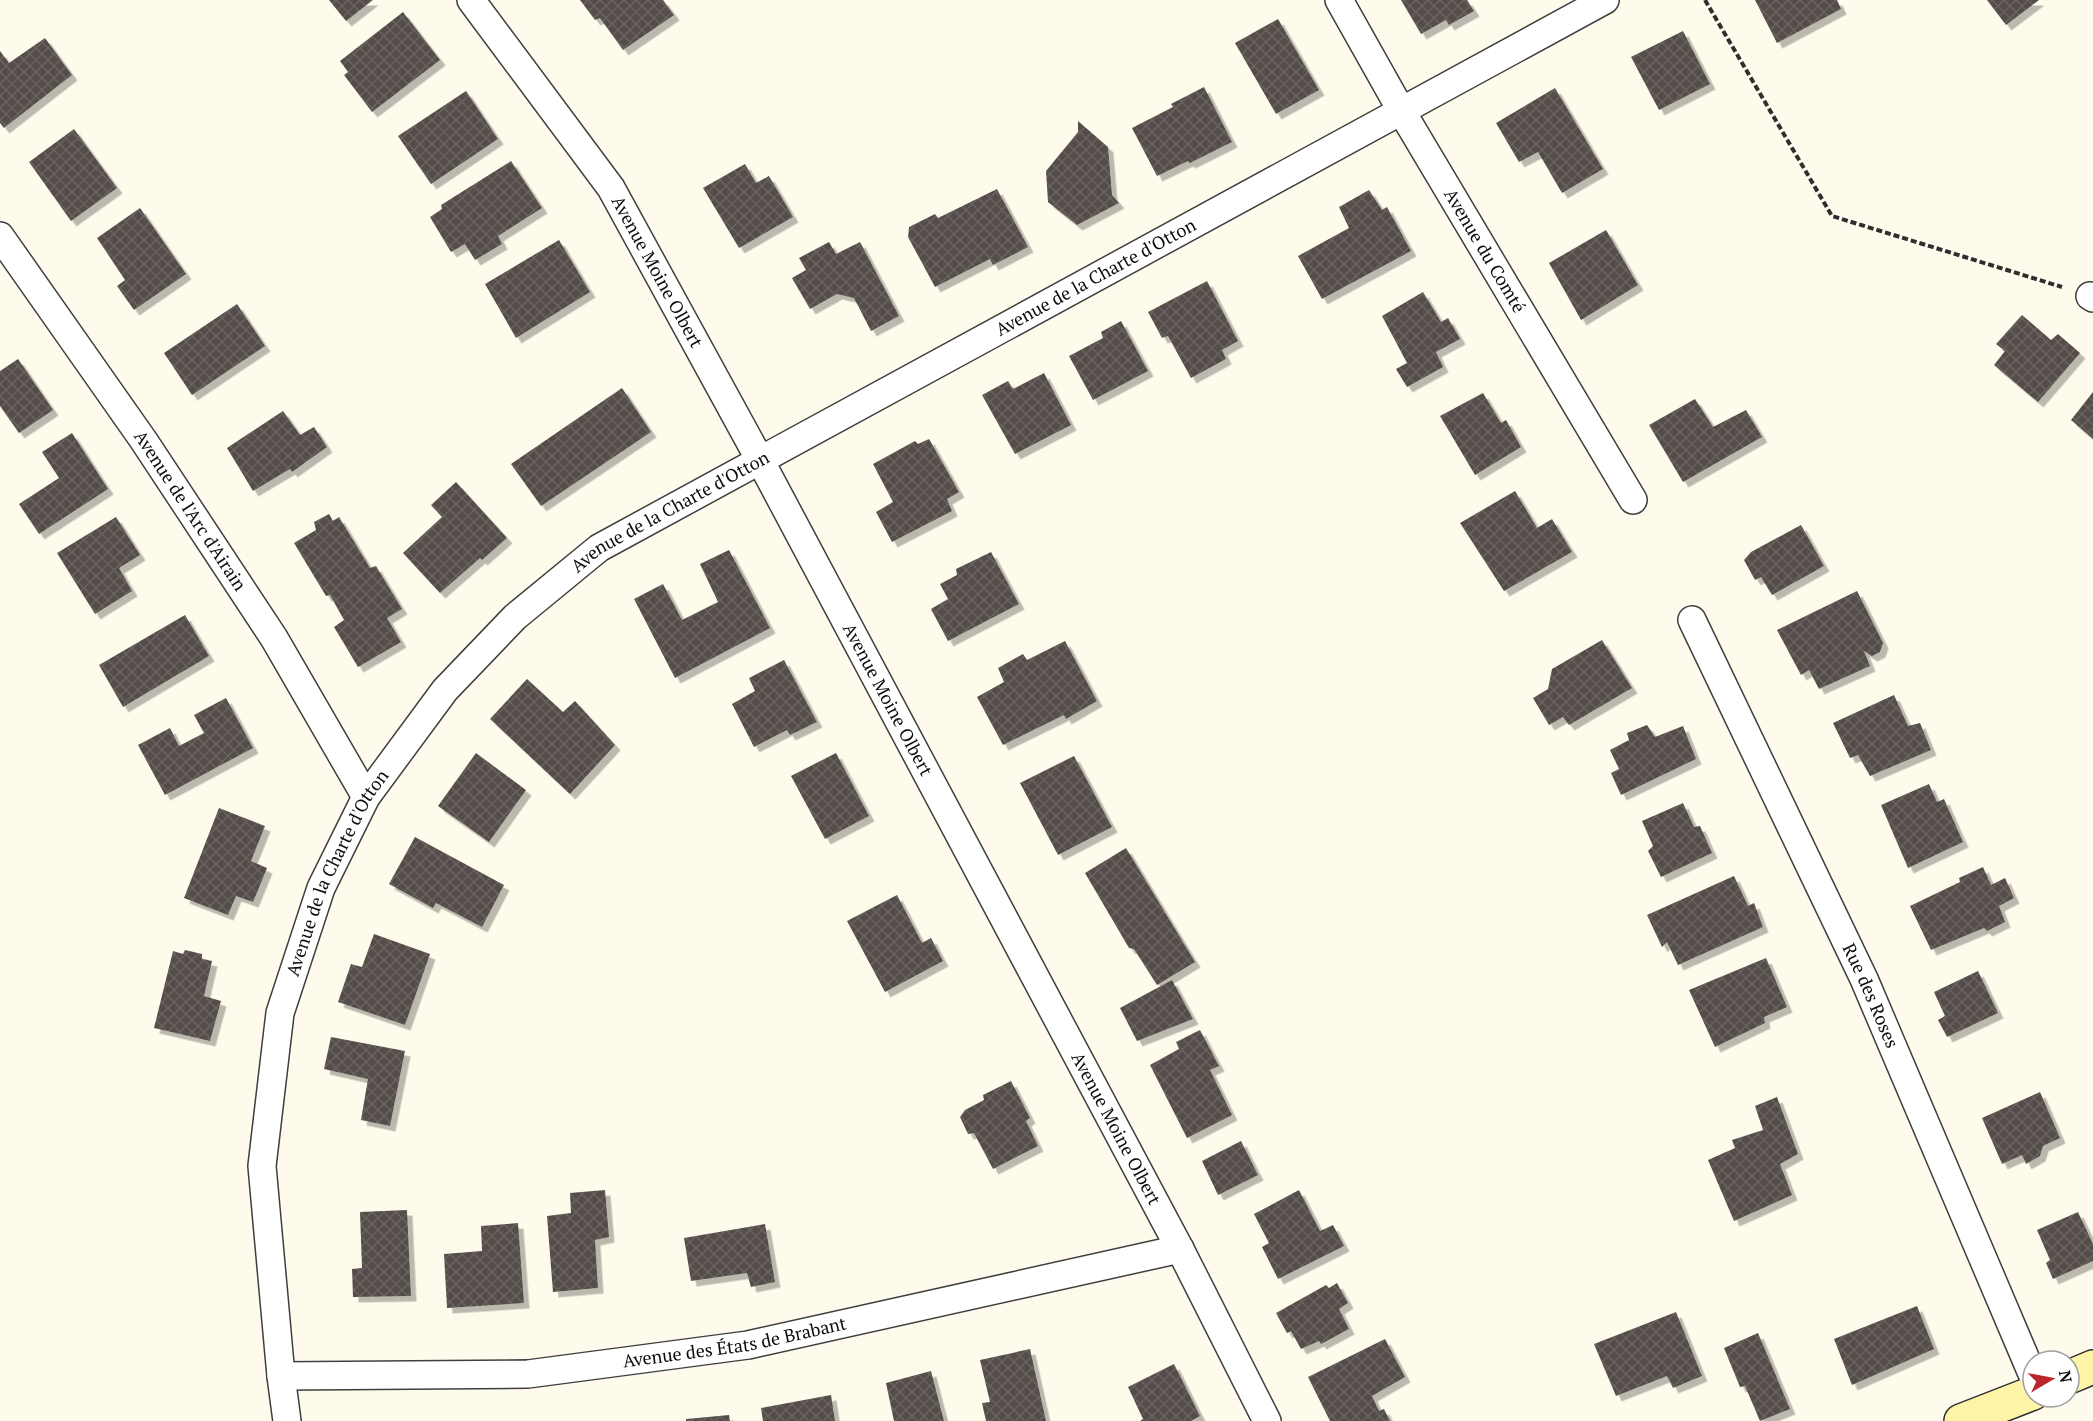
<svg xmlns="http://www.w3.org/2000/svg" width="2093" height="1421" font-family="'PT Serif',serif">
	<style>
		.building { fill: url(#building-cross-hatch); filter: url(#shadow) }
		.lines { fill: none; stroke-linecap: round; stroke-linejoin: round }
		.street-casing { stroke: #3f3f3f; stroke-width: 30 }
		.secondary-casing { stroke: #2e2e2e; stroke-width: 36 }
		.path { stroke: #2e2e2e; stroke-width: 4; stroke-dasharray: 6 3; stroke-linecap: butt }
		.street { stroke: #fff; stroke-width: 27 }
		.secondary { stroke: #fef4a8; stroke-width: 33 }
		.labels { text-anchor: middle; stroke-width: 6; stroke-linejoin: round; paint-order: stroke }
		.street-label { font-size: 18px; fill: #0c0c0c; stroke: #fff }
	</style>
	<defs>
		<pattern id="building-cross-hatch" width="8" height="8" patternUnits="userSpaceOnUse" patternTransform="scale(1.5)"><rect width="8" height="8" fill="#554e49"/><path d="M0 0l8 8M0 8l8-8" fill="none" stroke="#68635f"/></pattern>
		<filter id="shadow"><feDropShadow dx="5.5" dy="5.5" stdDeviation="0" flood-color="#0004"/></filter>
	</defs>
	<rect width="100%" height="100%" fill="#fffbec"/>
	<path class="building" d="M329,0H373L346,21Z
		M580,0H663L674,15L623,50L600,18L595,20Z
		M1401,0H1467L1474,11L1449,25L1446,20L1421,34Z
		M1755,0H1837L1841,9L1777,43Z
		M1987,0H2039L2006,25Z
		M403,12L440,60L372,112L344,75L348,72L340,61Z
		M1278,19L1319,90L1276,114L1235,43Z
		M1683,31L1710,84L1659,110L1631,57Z
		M45,38L72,75L4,128L0,123V51L9,63Z
		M1204,87L1232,142L1190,163L1188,161L1157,176L1132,128L1173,107L1171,104Z
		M1555,88L1603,169L1562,193L1538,152L1519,162L1496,123Z
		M466,91L498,139L431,184L398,136Z
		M1078,121L1108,147L1112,195L1119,203L1077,225L1048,202L1046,171L1078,132Z
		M74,129L117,188L71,221L29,162Z
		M511,161L542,208L498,236L502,244L475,260L465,244L451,252L430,217L442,209L441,205Z
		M745,164L756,183L769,176L793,217L739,248L703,188Z
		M997,189L1028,247L993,265L990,259L935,287L908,237L909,227L935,214L938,218Z
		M1369,190L1382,210L1387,207L1411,251L1322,299L1298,256L1349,228L1339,207Z
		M140,208L186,274L134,310L117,286L125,280L97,238Z
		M1606,230L1638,285L1581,320L1549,263Z
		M559,240L590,292L516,338L485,284Z
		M829,242L836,254L860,242L899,316L871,331L854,298L837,294L810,309L792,278L806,270L799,258Z
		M1207,281L1238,341L1222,350L1226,359L1191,378L1168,336L1162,338L1148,312Z
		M1423,292L1441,322L1448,318L1460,339L1436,352L1443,367L1407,387L1396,369L1407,363L1382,316Z
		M237,304L265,346L192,395L164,353Z
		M2022,315L2051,340L2058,334L2080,353L2038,402L1994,365L2005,351L1996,344Z
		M1121,321L1148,371L1093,400L1069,356L1103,338L1101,332Z
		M18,359L53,410L19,433L0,406V371Z
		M1044,373L1071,425L1015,454L982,395L1008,381L1013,389Z
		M622,388L651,432L541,506L511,464Z
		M2093,392V439L2071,420Z
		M1483,393L1501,423L1506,420L1521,447L1475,475L1440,416Z
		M1695,399L1713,427L1746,410L1762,437L1683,482L1649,425Z
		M283,411L300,435L314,427L327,447L292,472L290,469L253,491L227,448Z
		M72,433L108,489L39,534L19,504L59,478L42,452Z
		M929,439L959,492L947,499L952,511L892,542L876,512L893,502L873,464L915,441L918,444Z
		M456,482L507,538L482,560L480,558L440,593L403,553L442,517L431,505Z
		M1515,491L1537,528L1552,519L1572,552L1504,591L1460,523Z
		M329,514L333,521L339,517L370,568L376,566L402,609L387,618L401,642L358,667L334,627L344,620L330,595L326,596L294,543L316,530L314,522Z
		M116,517L140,555L119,568L132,591L95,614L57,553Z
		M1801,525L1824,566L1772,595L1761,577L1755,580L1744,560L1751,552Z
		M729,550L770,628L675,678L634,599L663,584L682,620L718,602L700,564Z
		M991,552L1019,604L948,641L931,609L948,599L940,584L957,575L956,569Z
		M1857,591L1883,643L1880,652L1872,656L1864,651L1870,666L1819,689L1809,670L1801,675L1777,630Z
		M185,615L209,656L123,707L99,665Z
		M1602,640L1632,688L1569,725L1563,717L1549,725L1533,698L1548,689L1552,669Z
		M1065,641L1097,701L1066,719L1064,715L1003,745L977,697L1004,682L998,668L1023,654L1027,660Z
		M784,660L817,722L790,735L787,730L754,747L732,704L755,691L749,678Z
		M527,679L563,712L575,701L615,745L570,794L490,719Z
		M1894,695L1908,726L1920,723L1931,750L1870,776L1858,755L1850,758L1833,723Z
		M226,698L253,748L165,795L138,745L170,728L179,746L204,733L194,715Z
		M1647,725L1655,737L1683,726L1696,759L1621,795L1611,773L1619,769L1610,750L1629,740L1627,733Z
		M476,753L526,790L489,842L438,806Z
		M836,753L869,816L825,839L791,776Z
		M1074,756L1112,827L1058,855L1020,783Z
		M1929,784L1937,802L1944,799L1963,842L1908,868L1881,805Z
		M1683,803L1694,827L1700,826L1712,853L1661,877L1648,851L1653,846L1642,821Z
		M219,808L265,826L251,861L267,868L256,895L253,902L236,896L228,915L184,898Z
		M415,837L504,885L482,927L436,903L433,908L389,884Z
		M1126,848L1195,962L1157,985L1134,949L1129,948L1085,873Z
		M1983,867L1991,885L2005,878L2014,898L1999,906L2005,922L1987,931L1984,928L1931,950L1910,906L1960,882L1959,878Z
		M1734,876L1748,906L1754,903L1763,927L1678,965L1667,942L1662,947L1647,915Z
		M897,895L922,943L931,938L943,961L885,992L847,921Z
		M374,934L430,954L405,1025L338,1002L351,964L362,967Z
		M185,950L202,954V959L212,961L204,996L221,1001L210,1041L154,1028L173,951L183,954Z
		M1766,958L1787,1007L1764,1017L1765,1023L1715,1047L1689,990Z
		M1978,971L1998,1013L1947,1037L1938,1020L1945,1016L1934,992Z
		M1172,980L1193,1019L1137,1041L1120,1008Z
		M1200,1030L1219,1066L1210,1070L1232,1115L1187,1138L1150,1065L1179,1049L1176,1042Z
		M331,1037L405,1051L390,1126L361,1120L368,1079L324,1069Z
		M1011,1081L1030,1118L1026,1121L1038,1146L993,1169L974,1133L968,1134L960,1117L965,1110L984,1100L983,1095Z
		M2040,1092L2060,1138L2043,1146L2040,1156L2026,1164L2022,1155L2002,1164L1982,1118Z
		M1777,1097L1798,1154L1780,1164L1792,1195L1734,1221L1708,1160L1735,1148L1732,1140L1763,1130L1755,1106Z
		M1241,1141L1258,1175L1218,1195L1202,1161Z
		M605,1190L609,1237L595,1240L598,1288L553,1292L547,1216L571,1213L570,1193Z
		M1299,1190L1320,1231L1333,1225L1344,1246L1278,1279L1262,1247L1269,1243L1254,1214Z
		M407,1210L411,1296L353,1297L352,1269L362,1268L360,1212Z
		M2078,1212L2093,1244V1261L2053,1279L2046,1263L2050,1260L2037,1230Z
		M518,1223L524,1303L447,1308L444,1254L482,1251L481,1226Z
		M765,1224L775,1282L751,1287L747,1273L691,1281L684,1238Z
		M1337,1283L1348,1303L1339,1309L1349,1329L1321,1344L1319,1341L1301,1349L1291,1331L1287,1333L1276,1313L1326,1285L1329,1288Z
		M1917,1306L1934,1349L1852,1385L1834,1339Z
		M1676,1312L1702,1376L1673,1388L1667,1376L1616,1396L1594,1344Z
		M1758,1333L1790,1409L1760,1421L1745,1386L1740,1387L1724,1348Z
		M1385,1339L1405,1377L1372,1396L1379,1411L1384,1409L1390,1421H1330L1308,1377Z
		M1030,1349L1046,1421H986L982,1403L990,1402L980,1360Z
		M1174,1364L1200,1416L1191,1421H1140L1143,1419L1128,1387Z
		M931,1371L944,1421H894L886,1383Z
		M831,1395L835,1421H763L761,1408Z
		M729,1415L730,1421H686V1419Z"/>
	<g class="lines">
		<g class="street-casing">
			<g id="street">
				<path id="s1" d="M471,0L611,188L761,462L1180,1249L1267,1421"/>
				<path id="s2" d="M1339,0L1402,112L1633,500"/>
				<path id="s3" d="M0,236L144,441L274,638L366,797"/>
				<path d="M2090,296L2093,298"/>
				<path id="s4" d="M1692,620L1864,979L2033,1376"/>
				<path id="s5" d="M281,1376L528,1374L748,1345L1180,1249"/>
				<path id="s6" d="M287,1421L281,1376L262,1166L280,1013L321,888L366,797L445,690L515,617L599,548L1605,0"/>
			</g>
		</g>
		<g class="secondary-casing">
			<path id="secondary" d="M2069,1377L2093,1367
				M1961,1421L2033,1393"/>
		</g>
		<path class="path" d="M1705,0L1832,216L2062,287"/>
		<use href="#street" class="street"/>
		<use href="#secondary" class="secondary"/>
	</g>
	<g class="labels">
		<g class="street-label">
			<text dy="6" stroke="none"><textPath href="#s2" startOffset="290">Avenue du Comté</textPath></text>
			<text dy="6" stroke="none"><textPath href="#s1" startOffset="330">Avenue Moine Olbert</textPath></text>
			<text dy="6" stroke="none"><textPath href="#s6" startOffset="1552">Avenue de la Charte d'Otton</textPath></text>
			<text dy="6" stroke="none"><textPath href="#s3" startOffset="334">Avenue de l'Arc d'Airain</textPath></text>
			<text dy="6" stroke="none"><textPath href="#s6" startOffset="1066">Avenue de la Charte d'Otton</textPath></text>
			<text dy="6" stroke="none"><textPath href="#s1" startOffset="816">Avenue Moine Olbert</textPath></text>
			<text dy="6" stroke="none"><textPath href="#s6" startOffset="562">Avenue de la Charte d'Otton</textPath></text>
			<text dy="6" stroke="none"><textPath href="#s4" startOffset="416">Rue des Roses</textPath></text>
			<text dy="6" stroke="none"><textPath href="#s1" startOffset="1302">Avenue Moine Olbert</textPath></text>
			<text dy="6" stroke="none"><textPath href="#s5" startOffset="456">Avenue des États de Brabant</textPath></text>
		</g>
	</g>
	<g transform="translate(2051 1379) rotate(80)"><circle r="28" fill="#ffffff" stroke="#9e9e9e" stroke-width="1.5"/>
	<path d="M0-4.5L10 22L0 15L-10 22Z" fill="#ba262e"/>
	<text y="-9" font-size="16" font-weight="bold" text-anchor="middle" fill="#0c0c0c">N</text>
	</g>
</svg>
